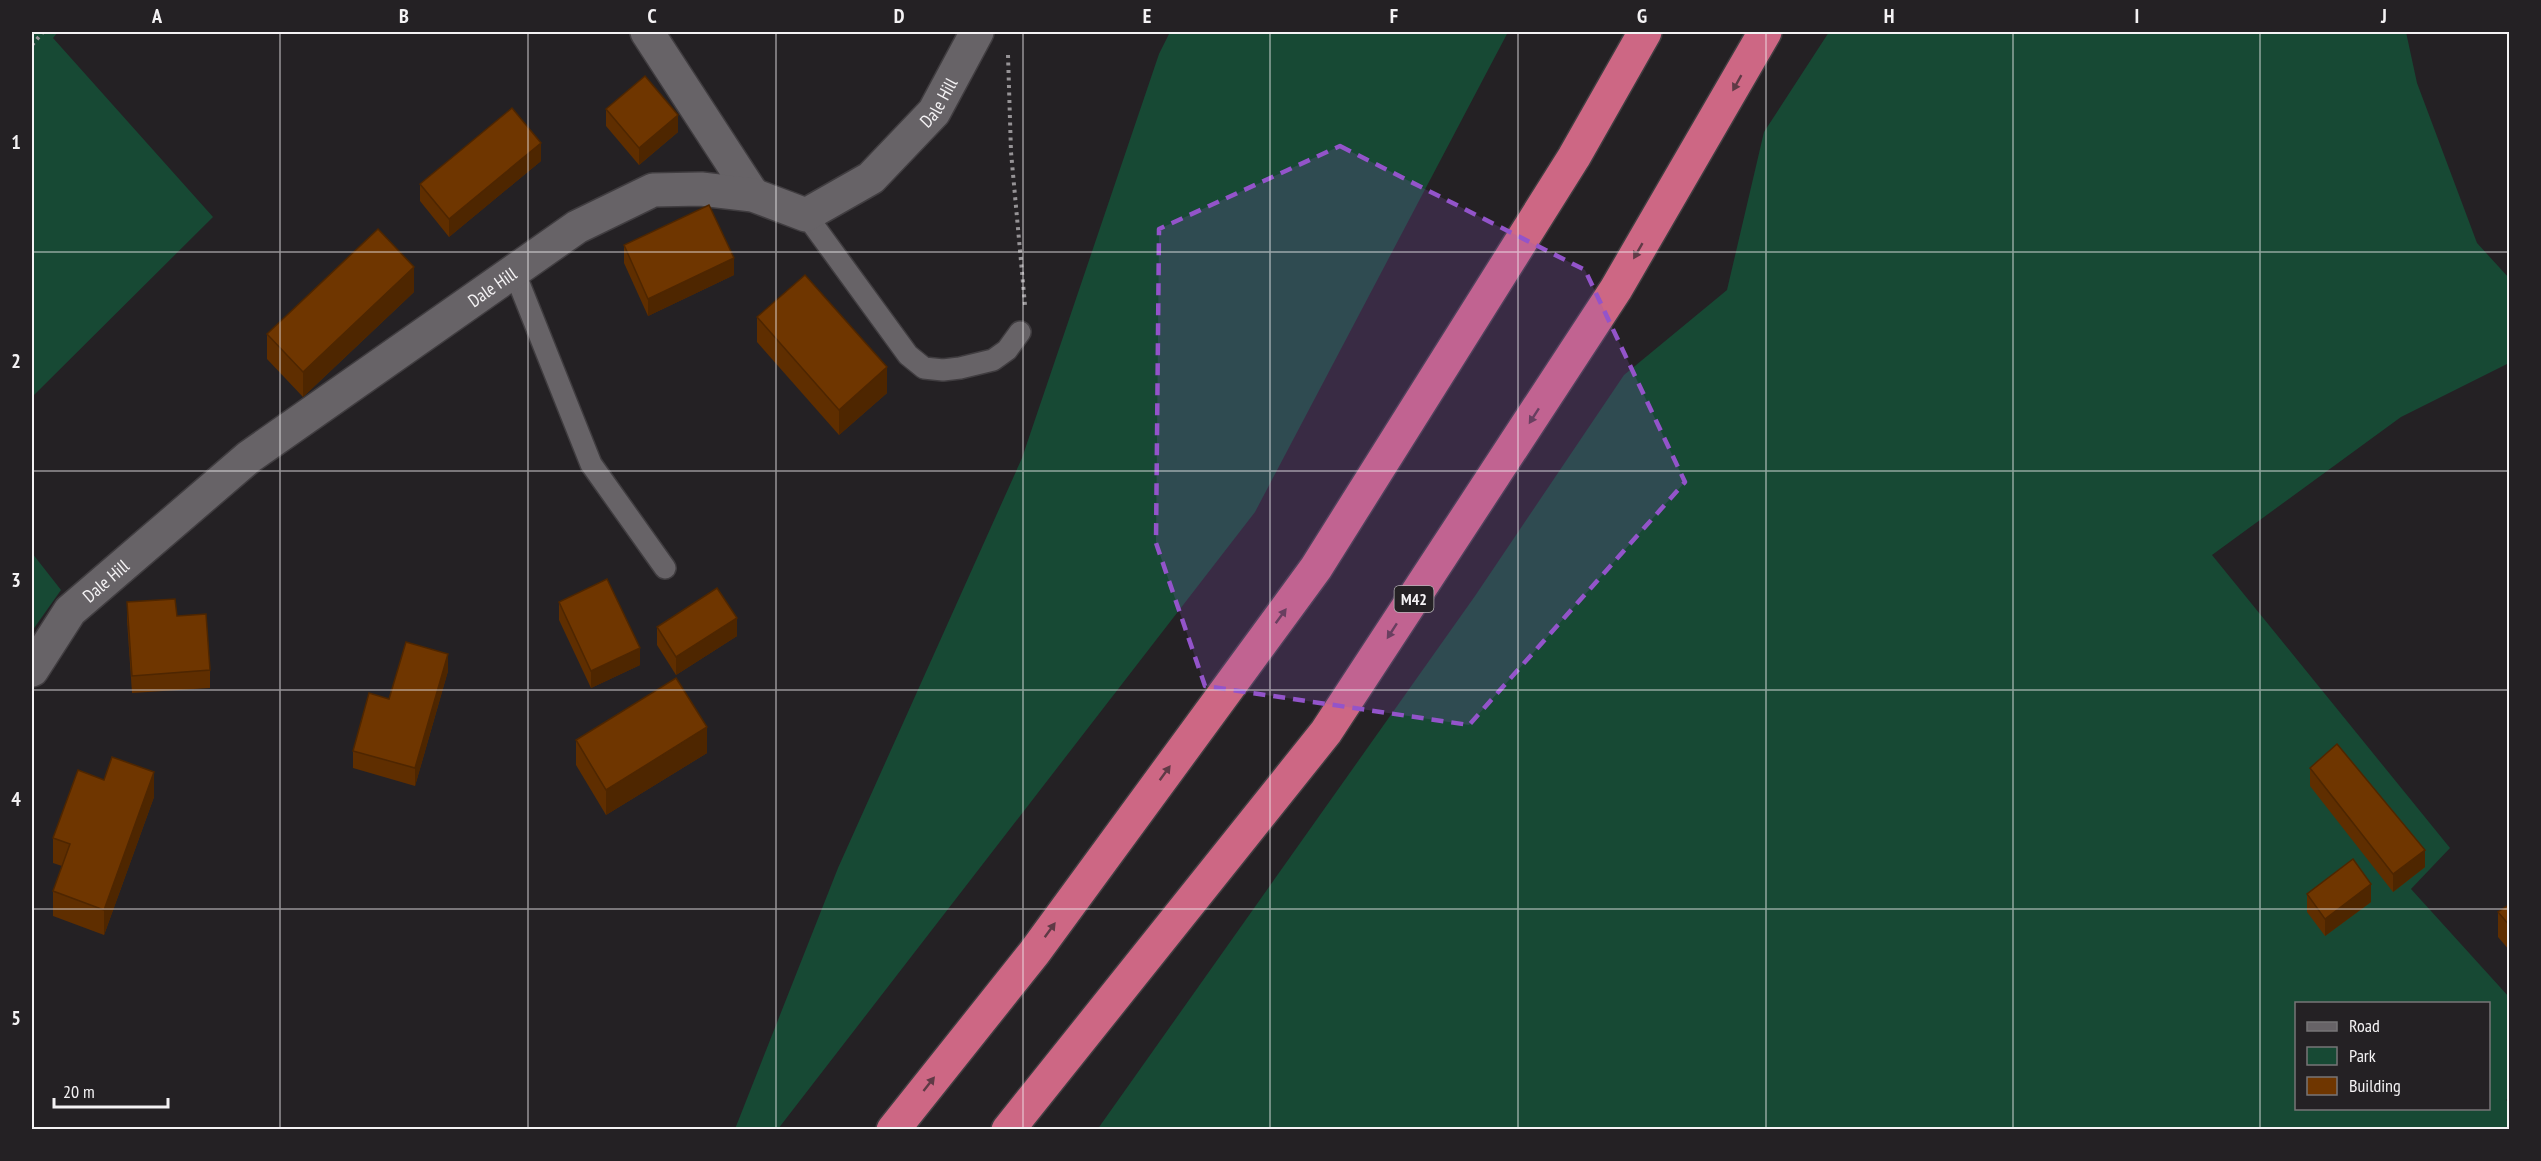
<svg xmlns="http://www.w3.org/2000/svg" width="2541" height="1161" font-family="'PT Sans Narrow',sans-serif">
<rect width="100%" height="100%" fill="#242124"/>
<g fill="#174934" fill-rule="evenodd">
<path d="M32,32H58L53,38L213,217L32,397Z"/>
<path d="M1170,32H1508L1255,512L778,1129H735L838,868L1022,458L1159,54Z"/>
<path d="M1829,32H2406L2417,83L2477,243L2509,278V363L2401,417L2212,555L2450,848L2411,889L2509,997L2510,1096L2506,1100L2509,1103V1129L1097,1130L1475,596L1624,375L1727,290L1764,132ZM2296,1004H2488V1108H2296Z"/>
<path d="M32,553L61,590L32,631Z"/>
</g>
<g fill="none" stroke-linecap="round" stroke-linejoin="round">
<defs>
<g id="service">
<path d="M806,215L908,355L924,368L943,370L960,368L993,360L1007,350L1020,332"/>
<path d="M514,271L591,464L665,568"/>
</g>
<g id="minor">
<path d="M647,32L753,195"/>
<path id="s1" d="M32,670L70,611L249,457L577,227L653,190L701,189L753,195L806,215L871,178L934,112L977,32"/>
</g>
<g id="motorway">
<path d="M893,1130L1034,953L1316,568L1574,157L1645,32"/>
<path d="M1008,1130L1326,732L1616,289L1765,32"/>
</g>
</defs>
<use href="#service" stroke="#403d40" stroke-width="24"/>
<use href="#minor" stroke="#403d40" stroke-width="36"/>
<use href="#motorway" stroke="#403d40" stroke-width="36"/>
<g stroke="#969396" stroke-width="4" stroke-dasharray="3 4.5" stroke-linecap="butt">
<path d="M32,45L43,32"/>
<path d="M1008,55L1011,152L1025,305"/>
</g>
<use href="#service" stroke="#676367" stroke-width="21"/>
<use href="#minor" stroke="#676367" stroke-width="33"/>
<use href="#motorway" stroke="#cd6784" stroke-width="33"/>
</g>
<g fill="#5f2e00">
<path d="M606,109L678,132L639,165L606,126Z"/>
<path d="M541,161L449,237L420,201V184Z"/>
<path d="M624,245L734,275L648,316L624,263Z"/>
<path d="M414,292L303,397L267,359V334Z"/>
<path d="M757,317L887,393L839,435L757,342Z"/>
<path d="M127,602L177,616L210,670V688L132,693L127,620Z"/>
<path d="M559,602L640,665L591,688L559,620Z"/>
<path d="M657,627L737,636L676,675L657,645Z"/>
<path d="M448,671L415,786L353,768V751L389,699Z"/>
<path d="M576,740L707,753L606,815L576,765Z"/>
<path d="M2310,768L2425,867L2393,892L2310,786Z"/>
<path d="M104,780L154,797L104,935L53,916V891L62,866L53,863V838Z"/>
<path d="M2307,894L2371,902L2325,936L2307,912Z"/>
<path d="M2510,904V951L2498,937V912Z"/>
</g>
<g fill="#4e2600">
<path d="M678,115V132L639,165V148Z"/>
<path d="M541,143V161L449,237V219Z"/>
<path d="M734,258V275L648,316V299Z"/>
<path d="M414,267V292L303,397V372Z"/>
<path d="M887,367V393L839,435V410Z"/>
<path d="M737,618V636L676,675V657Z"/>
<path d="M640,648V665L591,688V671Z"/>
<path d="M448,654V671L415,786V768Z"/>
<path d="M707,727V753L606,815V790Z"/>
<path d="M154,772V797L104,935V910Z"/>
<path d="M2425,850V867L2393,892V874Z"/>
<path d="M2371,884V902L2325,936V919Z"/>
</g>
<g fill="#6f3600" stroke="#4e2600" stroke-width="1.5">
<path d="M645,76L678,115L639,148L606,109Z"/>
<path d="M512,108L541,143L449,219L420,184Z"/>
<path d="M709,205L734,258L648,299L624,245Z"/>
<path d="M378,229L414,267L303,372L267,334Z"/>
<path d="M805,275L887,367L839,410L757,317Z"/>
<path d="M607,579L640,648L591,671L559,602Z"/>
<path d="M717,588L737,618L676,657L657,627Z"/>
<path d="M175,599L177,616L206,614L210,670L132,676L127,602Z"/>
<path d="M406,642L448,654L415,768L353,751L369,693L389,699Z"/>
<path d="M676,678L707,727L606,790L576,740Z"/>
<path d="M2337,744L2425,850L2393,874L2310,768Z"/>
<path d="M112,757L154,772L104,910L53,891L70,844L53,838L78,770L104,780Z"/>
<path d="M2353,859L2371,884L2325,919L2307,894Z"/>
<path d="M2510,904V926L2498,912Z"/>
</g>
<defs><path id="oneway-solid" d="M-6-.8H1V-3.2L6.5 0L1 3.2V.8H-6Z" transform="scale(1.5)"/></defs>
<g fill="#5f3a46">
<use href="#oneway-solid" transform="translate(1737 83) rotate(119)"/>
<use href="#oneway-solid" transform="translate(1638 251) rotate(120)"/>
<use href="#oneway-solid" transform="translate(1534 416) rotate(123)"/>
<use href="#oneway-solid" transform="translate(1281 616) rotate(-54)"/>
<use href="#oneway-solid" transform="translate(1392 631) rotate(123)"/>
<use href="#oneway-solid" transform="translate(1165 773) rotate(-54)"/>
<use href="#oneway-solid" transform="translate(1050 930) rotate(-54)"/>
<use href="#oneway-solid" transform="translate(929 1084) rotate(-52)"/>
</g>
<path fill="#9354ca" fill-opacity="0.2" stroke="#9354ca" stroke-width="4.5" stroke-dasharray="12 8" stroke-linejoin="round" d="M1340,146L1585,270L1685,482L1469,725L1205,686L1156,543L1159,229Z"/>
<path fill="none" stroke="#f4f2f4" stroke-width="1.5" stroke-opacity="0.55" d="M280,32V1130M528,32V1130M776,32V1130M1023,32V1130M1270,32V1130M1518,32V1130M1766,32V1130M2013,32V1130M2260,32V1130M32,252H2510M32,471H2510M32,690H2510M32,909H2510"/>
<g text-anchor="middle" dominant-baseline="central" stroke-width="6" stroke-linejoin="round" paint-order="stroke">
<rect fill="#242124" stroke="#b6b3b6" stroke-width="1.5" x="1394.5" y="586" width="39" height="26" rx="4.5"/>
<g font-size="16" font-weight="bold" fill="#f4f2f4">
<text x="1414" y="599">M42</text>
</g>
<g font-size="18" fill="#f4f2f4" stroke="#242124">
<text stroke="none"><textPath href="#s1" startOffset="1125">Dale Hill</textPath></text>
<text stroke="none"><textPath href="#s1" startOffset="603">Dale Hill</textPath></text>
<text stroke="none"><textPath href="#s1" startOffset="117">Dale Hill</textPath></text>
</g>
</g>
<rect width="2541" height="1161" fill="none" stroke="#242124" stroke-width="66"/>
<rect x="2295" y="1002" width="195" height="108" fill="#242124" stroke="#777577" stroke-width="1.5"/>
<rect x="2307" y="1022" width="30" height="9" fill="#676367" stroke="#777577" stroke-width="1.5"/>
<text x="2349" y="1032" font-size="18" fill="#f4f2f4">Road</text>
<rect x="2307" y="1047" width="30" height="18" fill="#174934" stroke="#777577" stroke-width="1.5"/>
<text x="2349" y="1062" font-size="18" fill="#f4f2f4">Park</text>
<rect x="2307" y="1077" width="30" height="18" fill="#6f3600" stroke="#777577" stroke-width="1.5"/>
<text x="2349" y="1092" font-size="18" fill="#f4f2f4">Building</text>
<path d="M54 1098v9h114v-9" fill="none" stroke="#f4f2f4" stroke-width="3"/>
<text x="63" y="1098" font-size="18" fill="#f4f2f4" stroke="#242124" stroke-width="4.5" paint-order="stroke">20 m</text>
<rect x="33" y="33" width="2475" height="1095" fill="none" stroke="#f4f2f4" stroke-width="2"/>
<g font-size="20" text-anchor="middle" font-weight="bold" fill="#f4f2f4">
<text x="157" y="23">A</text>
<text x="404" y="23">B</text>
<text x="652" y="23">C</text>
<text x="899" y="23">D</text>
<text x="1147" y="23">E</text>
<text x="1394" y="23">F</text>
<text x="1642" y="23">G</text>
<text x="1889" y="23">H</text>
<text x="2137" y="23">I</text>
<text x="2384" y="23">J</text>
<text x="16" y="149">1</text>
<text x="16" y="368">2</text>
<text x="16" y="587">3</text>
<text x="16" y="806">4</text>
<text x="16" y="1025">5</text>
</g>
</svg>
